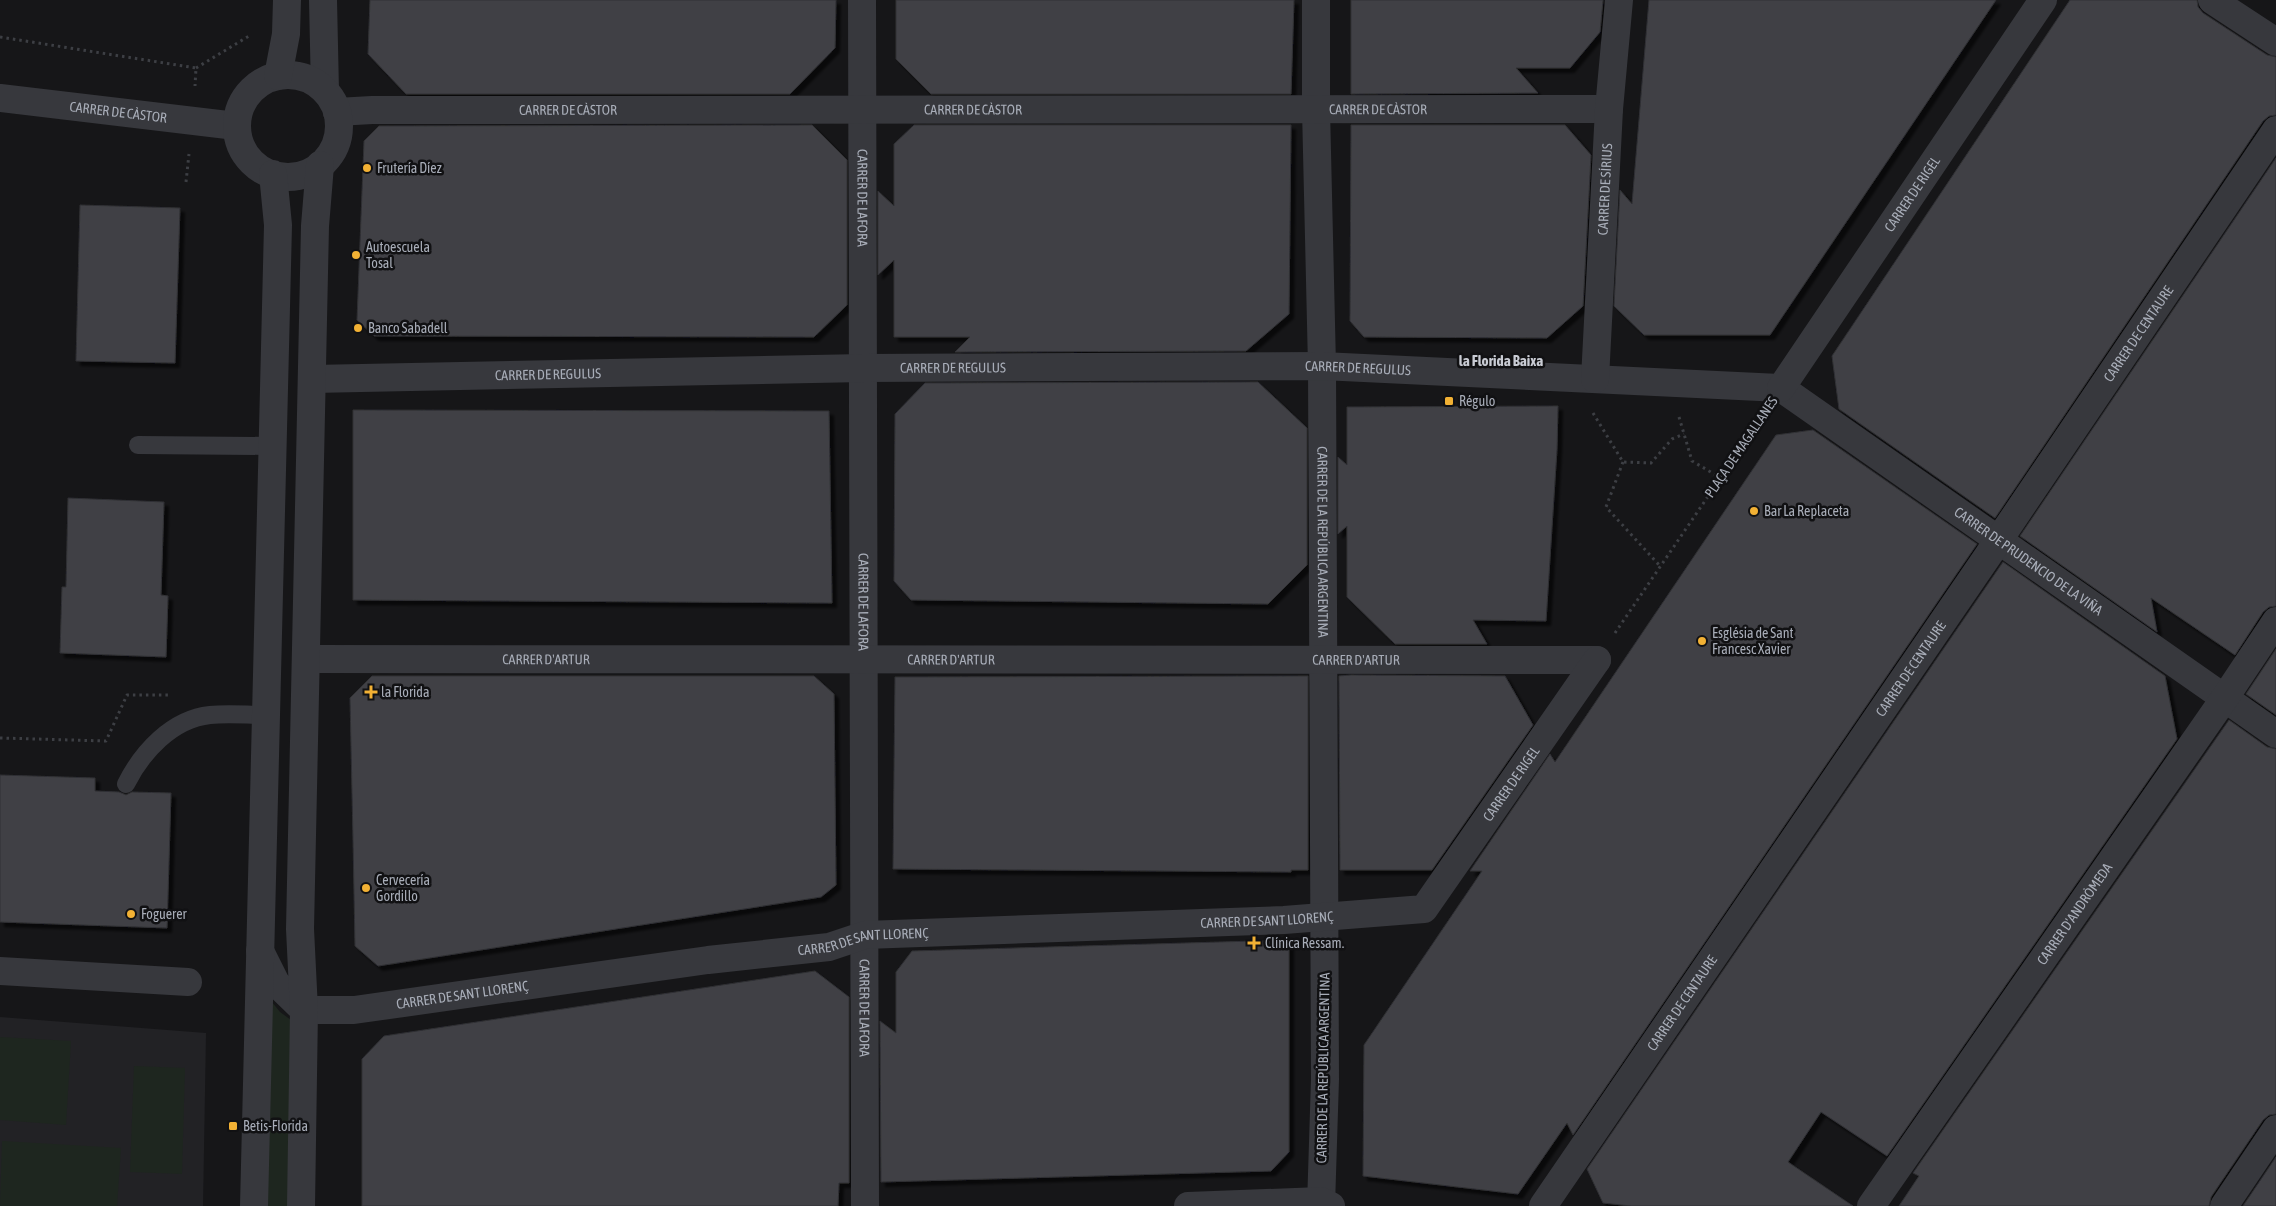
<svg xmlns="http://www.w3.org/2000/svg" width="2276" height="1206" font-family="'Asap Condensed',sans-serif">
<defs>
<filter id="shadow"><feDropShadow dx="4.5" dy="4.5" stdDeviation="1" flood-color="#0009"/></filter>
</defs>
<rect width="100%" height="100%" fill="#161618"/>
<path fill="#222225" d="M0,1017L206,1033L203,1206H0Z"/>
<g fill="#1e261f">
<path d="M271,1001L280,1012L291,1020L290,1206H267Z"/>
<path d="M0,1037L71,1041L66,1125L0,1120Z"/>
<path d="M134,1066L185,1068L182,1174L130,1172Z"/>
<path d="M2,1141L121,1148L117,1206H0Z"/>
</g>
<g fill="#404145" stroke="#303034" filter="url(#shadow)">
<path d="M370,0H836L835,48L790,94H406L368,54Z"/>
<path d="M896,0H1294L1291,94H931L896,59Z"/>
<path d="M1351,0H1603L1600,32L1570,68H1516L1538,93L1351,94Z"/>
<path d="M1649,0H1996L1770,335H1644L1614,306L1620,190L1632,204Z"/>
<path d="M2070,0H2197L2198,7L2203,13L2267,55L2276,57V115L2269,116L2263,121L1995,518L1839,409L1832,356Z"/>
<path d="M812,125L847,160V305L814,337L374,336L357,320L364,141L379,126Z"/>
<path d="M914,125H1291L1289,314L1246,351L955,352L970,337H894V260L878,275V191L894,206V144Z"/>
<path d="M1351,125H1565L1591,155L1583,306L1547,338L1364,337L1350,321Z"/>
<path d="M2276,158V606L2269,607L2263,612L2235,655L2151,598L2157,632L2020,536Z"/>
<path d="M80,205L180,208L175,363L76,361Z"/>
<path d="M1258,382L1307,428V565L1268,604L911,600L894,581L895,414L925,383Z"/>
<path d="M1558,406L1557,449L1546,621L1473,620L1487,644H1395L1347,597V526L1338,534V457L1347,465V407Z"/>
<path d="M353,410L829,411L832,603L353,600Z"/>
<path d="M1813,430L1977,544L1573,1135L1567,1123L1518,1194L1363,1176L1364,1045L1482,871H1470L1550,754L1555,762L1776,435Z"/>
<path d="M68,498L164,502L161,595L168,596L166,657L60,653L62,587H66Z"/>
<path d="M2003,562L2165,676L2177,739L1887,1156L1821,1112L1788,1162L1853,1206H1631L1603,1203L1587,1169Z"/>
<path d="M2276,649V715L2246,694Z"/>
<path d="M1351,675L1505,676L1533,725L1432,870H1340L1339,676Z"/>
<path d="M372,676H814L834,694L836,885L821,897L378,966L355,946L353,839L350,698Z"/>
<path d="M1308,676V870H1291V872L893,869L895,677Z"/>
<path d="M2229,720L2267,747L2276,749V1114L2269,1115L2263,1120L2211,1197L2209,1206H1899L1919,1176L1913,1173Z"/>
<path d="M0,775L95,778V791L119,792L126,795L132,792L171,793L167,928L0,922Z"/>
<path d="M1289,940V1152L1271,1171L881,1182L880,1021L896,1033V972L912,951Z"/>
<path d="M815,971L849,997V1183H839L838,1206H362V1059L384,1036Z"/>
<path d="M2276,1157V1206H2243Z"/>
</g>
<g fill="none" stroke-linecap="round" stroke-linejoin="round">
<g stroke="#3d3f44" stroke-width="3" stroke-dasharray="2.5 4" stroke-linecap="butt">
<path d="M0,37L196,68L195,86"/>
<path d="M196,68L249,36"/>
<path d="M186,182L189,154"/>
<path d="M1593,413L1623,462L1651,463L1672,439L1684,434"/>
<path d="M1679,417L1692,461L1721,478"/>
<path d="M1623,462L1606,507L1660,566"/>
<path d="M1615,633L1758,423"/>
<path d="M0,738L106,741L127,695H170"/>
</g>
<g stroke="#37383d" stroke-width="18">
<path d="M138,445L272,446"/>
<path d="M126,784C142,752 172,719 210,715C228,713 247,715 265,715"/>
</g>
<g stroke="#37383d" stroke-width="28">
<path id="s1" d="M862,0L865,1206"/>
<path id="s2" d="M1316,0V109L1322,366L1325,1079L1321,1206"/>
<path d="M2212,0L2276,42"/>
<path id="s3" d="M0,98L236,126"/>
<path id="s4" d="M337,112L372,110L1609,109"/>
<path id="s5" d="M312,379L864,368L1322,366L1781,388"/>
<path id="s6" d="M1595,379L1609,109L1619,0"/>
<path id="s7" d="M1781,388L2276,734"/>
<path id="s8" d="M1781,388L2043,0"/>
<path id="s9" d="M306,659L1597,660"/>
<path id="s10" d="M260,951L276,983L304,1010H354L708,960L829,947L865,935L1284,920L1424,909L1597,660"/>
<path d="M0,971L188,982"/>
<path d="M1188,1206L1321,1201L1331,1206"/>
<path id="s11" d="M1543,1206L1998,541L2276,130"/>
<path id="s12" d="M1871,1206L2224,699L2276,621"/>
<path d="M2224,1206L2276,1129"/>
</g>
<g stroke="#37383d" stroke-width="28">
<path d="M323,0L325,91"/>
<circle cx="288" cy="126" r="51"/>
<path d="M278,76L286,34L287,0"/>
<path d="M254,1206L278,225L273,174"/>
<path d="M301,1206L304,1010L300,929L315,226L320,165"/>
</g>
</g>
<g fill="#f2b134" stroke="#111113" stroke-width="2">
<circle cx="367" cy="168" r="5"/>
<circle cx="356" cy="255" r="5"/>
<circle cx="358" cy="328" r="5"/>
<rect x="1444" y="396" width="10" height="10" rx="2.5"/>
<circle cx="1754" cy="511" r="5"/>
<circle cx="1702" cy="641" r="5"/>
<path d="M368.5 684.5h5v5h5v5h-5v5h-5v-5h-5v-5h5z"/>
<circle cx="366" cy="888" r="5"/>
<circle cx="131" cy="914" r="5"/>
<path d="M1251.5 935.5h5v5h5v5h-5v5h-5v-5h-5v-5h5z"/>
<rect x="228" y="1121" width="10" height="10" rx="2.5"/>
</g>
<g text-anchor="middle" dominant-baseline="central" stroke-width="5" stroke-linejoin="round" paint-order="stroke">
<g font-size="14" fill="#a8adb8" stroke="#111113">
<text stroke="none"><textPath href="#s4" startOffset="636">CARRER DE CÀSTOR</textPath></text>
<text stroke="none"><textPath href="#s4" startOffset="1041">CARRER DE CÀSTOR</textPath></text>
<text stroke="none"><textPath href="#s4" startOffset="231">CARRER DE CÀSTOR</textPath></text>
<text stroke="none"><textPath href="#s3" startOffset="119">CARRER DE CÀSTOR</textPath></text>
<text stroke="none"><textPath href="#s6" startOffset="190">CARRER DE SÍRIUS</textPath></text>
<text stroke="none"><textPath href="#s8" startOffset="234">CARRER DE RIGEL</textPath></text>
<text stroke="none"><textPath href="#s1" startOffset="198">CARRER DE LAFORA</textPath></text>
<text stroke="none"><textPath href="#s11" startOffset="1056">CARRER DE CENTAURE</textPath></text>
<text stroke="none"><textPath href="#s5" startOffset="641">CARRER DE REGULUS</textPath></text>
<text stroke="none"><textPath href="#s5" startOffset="1046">CARRER DE REGULUS</textPath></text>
<text stroke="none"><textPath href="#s5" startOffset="236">CARRER DE REGULUS</textPath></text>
<text transform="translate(1741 447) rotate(-56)">PLAÇA DE MAGALLANES</text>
<text stroke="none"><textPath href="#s2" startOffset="542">CARRER DE LA REPÚBLICA ARGENTINA</textPath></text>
<text stroke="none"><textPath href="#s7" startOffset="302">CARRER DE PRUDENCIO DE LA VIÑA</textPath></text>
<text stroke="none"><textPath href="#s1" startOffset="602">CARRER DE LAFORA</textPath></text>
<text stroke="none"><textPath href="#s9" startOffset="240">CARRER D'ARTUR</textPath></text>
<text stroke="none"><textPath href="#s9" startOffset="645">CARRER D'ARTUR</textPath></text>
<text stroke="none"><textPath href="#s9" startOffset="1050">CARRER D'ARTUR</textPath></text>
<text stroke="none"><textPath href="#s11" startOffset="651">CARRER DE CENTAURE</textPath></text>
<text stroke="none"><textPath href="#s10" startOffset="1354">CARRER DE RIGEL</textPath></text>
<text stroke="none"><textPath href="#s12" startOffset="356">CARRER D'ANDRÒMEDA</textPath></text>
<text stroke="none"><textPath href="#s10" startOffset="1044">CARRER DE SANT LLORENÇ</textPath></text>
<text stroke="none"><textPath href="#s10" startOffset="639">CARRER DE SANT LLORENÇ</textPath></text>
<text stroke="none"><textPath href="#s10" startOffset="234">CARRER DE SANT LLORENÇ</textPath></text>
<text stroke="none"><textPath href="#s11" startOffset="246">CARRER DE CENTAURE</textPath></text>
<text stroke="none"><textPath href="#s1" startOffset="1008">CARRER DE LAFORA</textPath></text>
<text transform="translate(1323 1068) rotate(-89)">CARRER DE LA REPÚBLICA ARGENTINA</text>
</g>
<g font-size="14" fill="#a8adb8" stroke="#111113" text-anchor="start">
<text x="377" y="168">Frutería Díez</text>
<text x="366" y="247">Autoescuela<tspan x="366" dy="16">Tosal</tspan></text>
<text x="368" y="328">Banco Sabadell</text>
<text x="1459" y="401">Régulo</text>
<text x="1764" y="511">Bar La Replaceta</text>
<text x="1712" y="633">Església de Sant<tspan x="1712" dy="16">Francesc Xavier</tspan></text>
<text x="381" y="692">la Florida</text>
<text x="376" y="880">Cervecería<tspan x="376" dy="16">Gordillo</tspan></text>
<text x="141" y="914">Foguerer</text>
<text x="1265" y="943">Clínica Ressam.</text>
<text x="243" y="1126">Betis-Florida</text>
</g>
<g font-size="15" font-weight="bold" fill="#c9ccd4" stroke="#111113">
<text x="1501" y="360">la Florida Baixa</text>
</g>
</g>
</svg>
